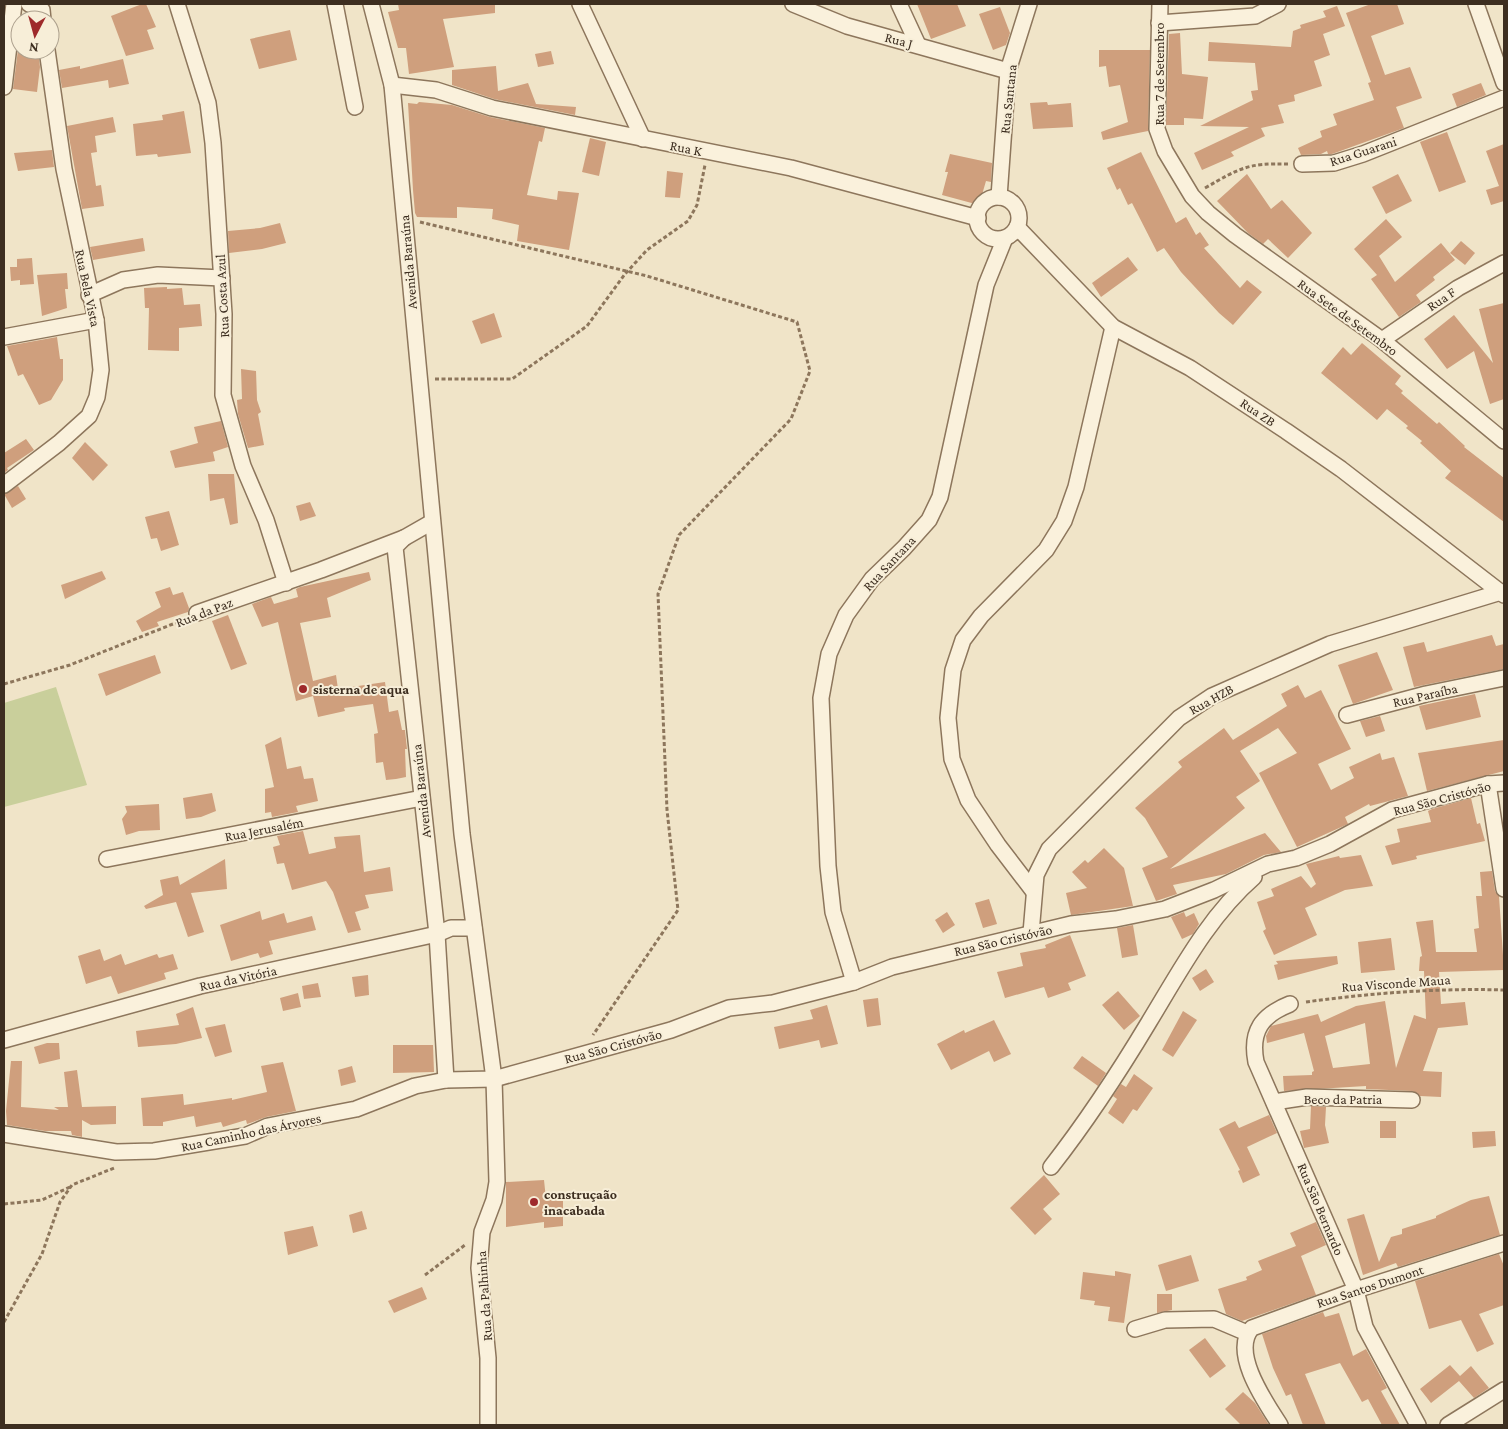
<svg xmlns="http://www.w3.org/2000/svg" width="1508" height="1429" font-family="'Crimson Pro',serif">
<rect width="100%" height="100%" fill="#f0e4c8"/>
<path fill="#c9cf9b" d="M56,687L87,785L4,807V703Z"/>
<g fill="#cf9f7d" fill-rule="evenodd">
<path d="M142,4H146L156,27L147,30L154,49L126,56L111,16Z"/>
<path d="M398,4H495V13L443,19L454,67L409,74L406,48H398L388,12L399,10Z"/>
<path d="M917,4H957L966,26L931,39Z"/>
<path d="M1371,4H1397L1404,24L1371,36L1385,75L1410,67L1422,98L1396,107L1404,128L1332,154H1328L1327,151L1321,154L1301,155L1298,148L1322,137L1320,131L1337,125L1333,114L1374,100L1368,83L1371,82L1346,13Z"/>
<path d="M1337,6L1345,26L1323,34L1330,55L1314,61L1322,86L1294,95L1295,101L1278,105L1284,123L1261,128L1265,136L1231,152L1234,156L1202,170L1194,153L1249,127L1200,126L1253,100L1251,91L1258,90L1255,63L1208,61L1209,42L1291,47L1293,31L1301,28L1300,25L1326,17L1323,11Z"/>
<path d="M1000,7L1010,33L1006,45L993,50L979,14Z"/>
<path d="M290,30L297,60L259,69L250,39Z"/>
<path d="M1180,33L1182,74L1208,77L1203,119L1184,118V125H1166L1169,34Z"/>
<path d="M19,42L20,50H38L40,67L37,92L13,89Z"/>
<path d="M1099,50H1150L1148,131L1103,140L1101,132L1128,122L1120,85L1109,87L1106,66L1099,67Z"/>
<path d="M551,51L554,64L538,67L535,54Z"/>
<path d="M123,59L129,84L109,88L108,80L62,88L59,70L80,66V69Z"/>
<path d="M496,66L498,91L528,83L536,104L576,107L575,115L494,99L452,85V70Z"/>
<path d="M1481,83L1486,95L1457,107L1452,94Z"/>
<path d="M419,102L452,105L490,117L545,128L542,142L539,141L527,195L557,200L558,191L579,193L569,250L517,241L519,225L492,219L493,209L457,207V218L417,217L415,213L413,190L408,103L417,104Z"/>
<path d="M1047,102L1048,105L1071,103L1073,127L1033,129L1030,103Z"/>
<path d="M184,111L191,153L158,157L157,154L136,156L133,124L163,120L162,115Z"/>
<path d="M113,117L116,132L95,136L97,152L91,153L96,186L101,185L104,206L82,209L67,126Z"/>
<path d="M1447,132L1466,182L1439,192L1420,142Z"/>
<path d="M590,138L606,142L599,176L582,172Z"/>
<path d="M1504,144V201L1491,205L1486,190L1499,186L1486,151Z"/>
<path d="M52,150L54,167L18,171L14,153Z"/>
<path d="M1141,152L1176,223L1186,217L1196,235L1200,232L1209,245L1204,248L1240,288L1247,280L1262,292L1233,325L1219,313L1181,272L1164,248L1157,252L1132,203L1128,205L1120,188L1117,190L1107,168Z"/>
<path d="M950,154L992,163L991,182L986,181L979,205L942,195L948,172H945Z"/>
<path d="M667,171L683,173L680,198L665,197Z"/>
<path d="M1247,174L1271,209L1282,200L1312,233L1288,258L1268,239L1263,244L1248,233L1217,201Z"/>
<path d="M1398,174L1412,201L1386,214L1372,187Z"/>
<path d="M1386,219L1402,237L1379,256L1395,282L1441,243L1455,260L1433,277L1435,280L1416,295L1421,302L1399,317L1371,279L1377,275L1354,249Z"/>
<path d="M280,223L286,243L262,249L229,253L228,231L260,228Z"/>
<path d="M143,238L145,251L93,260L90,247Z"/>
<path d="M1461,241L1475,253L1465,265L1450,253Z"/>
<path d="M1128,257L1138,270L1101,297L1092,283Z"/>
<path d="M32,258L34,284L20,285V280L11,281L10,267H17V259Z"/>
<path d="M67,273L68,289H65L67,308L42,316L37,275Z"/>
<path d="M167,287V289L182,288L184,305L200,304L202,326L179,328V351L148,350L149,308H145L144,288Z"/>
<path d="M1504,303V399L1490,404L1474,351L1447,369L1424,339L1454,315L1493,363L1479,309Z"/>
<path d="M494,313L502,337L481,344L472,321Z"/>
<path d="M57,337L60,359H63V380L51,400L39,405L23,374L18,376L7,346Z"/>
<path d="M1362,343L1401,376L1395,384L1403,391L1401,393L1437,424L1439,422L1465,446L1464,447L1504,478V522L1445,478L1451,471L1420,443L1422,441L1406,428L1408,426L1387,409L1377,420L1321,373L1343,347L1351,355Z"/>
<path d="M241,369L256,371L257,400L261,412L258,414L264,445L248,448L238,414L237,400L242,399Z"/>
<path d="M221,421L228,447L213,452L215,461L175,468L170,451L198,443L194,427Z"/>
<path d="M26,439L34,450L7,468L8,470L4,473V453Z"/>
<path d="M85,442L108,465L93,481L72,458Z"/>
<path d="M208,474H234L238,523L230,525L224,498L210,501Z"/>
<path d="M18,486L26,499L12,508L4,494Z"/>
<path d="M310,502L316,516L300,521L296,506Z"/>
<path d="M169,511L179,545L161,551L157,538L151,539L145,517Z"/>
<path d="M102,571L106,579L65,599L61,585Z"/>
<path d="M369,572L371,580L327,598L331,617L300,623L313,681L336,675L338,689L385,682L389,712L398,710L402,730H405L407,749H405L406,777L396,779L386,780L383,762L376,763L374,734L378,733L373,704L344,708L345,711L318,717L313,696L296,701L278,622L262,627L252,604L271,597L274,604L298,597L296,589L300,587Z"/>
<path d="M170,587L173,595L183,592L189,608L188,612L157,622L159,626L142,632L136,621L161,607L155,592Z"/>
<path d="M228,615L247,664L231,670L212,621Z"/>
<path d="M1492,635L1496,646L1504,644V669L1414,687L1403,647L1424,642L1427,652Z"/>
<path d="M1377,652L1393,690L1353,704L1338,665Z"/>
<path d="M155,655L161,673L106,696L98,674Z"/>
<path d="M1298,685L1305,698L1321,690L1351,749L1318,764L1331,790L1354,778L1349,767L1380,753L1382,760L1394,757L1408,796L1370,806L1369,804L1345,817L1348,824L1297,847L1259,773L1297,753L1278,728L1240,751L1260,781L1236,797L1245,808L1170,869L1265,833L1281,852L1264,855L1226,874L1173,885L1177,894L1156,901L1142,868L1168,857L1145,818L1135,808L1182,767L1178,762L1224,728L1233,740L1287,706L1281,694Z"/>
<path d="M1475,694L1481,717L1426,730L1419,706Z"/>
<path d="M1380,716L1385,731L1366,737L1360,721Z"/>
<path d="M281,737L287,769L301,766L304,779L313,778L318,801L296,806L298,812L272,817L271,812L265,813V789L274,787L265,745Z"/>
<path d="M1504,740V771L1427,791L1418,753Z"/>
<path d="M212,793L216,811L201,817L186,819L183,798Z"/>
<path d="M1471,798L1477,824L1480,823L1485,841L1416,856L1417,859L1392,865L1385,846L1400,842L1397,829L1431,822L1428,811L1432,809Z"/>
<path d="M159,804L160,830L139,831L126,835L122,819L127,812L125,806Z"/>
<path d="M303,831L309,854L336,848L334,837L360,835L364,872L390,867L393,891L365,895L369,908L355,912L361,930L348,933L333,892L326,881L292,890L284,863L277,864L273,847L280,845L277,836Z"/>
<path d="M1104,848L1124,868L1133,906L1071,915L1066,893L1087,888L1072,872L1085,860L1088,863Z"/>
<path d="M1361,855L1373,886L1345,890L1305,908L1317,935L1274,955L1263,931L1266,929L1257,902L1274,896L1271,889L1301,876L1311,888L1316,884L1306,864L1339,856L1340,858Z"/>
<path d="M225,859L227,889L191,893L204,932L188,937L176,902L146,909L144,906L163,895L160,880L178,876L180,885Z"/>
<path d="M1492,871L1495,891L1499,896L1504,970L1439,972L1441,1004L1465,1002L1468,1025L1438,1028L1423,1071L1442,1072L1441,1097L1420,1096L1412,1091L1366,1089V1086L1284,1091L1283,1076L1312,1075V1072L1314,1071L1304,1033L1267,1043L1266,1036L1271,1026L1318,1014L1321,1022L1356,1006L1385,1001L1396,1068L1414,1015L1426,1019L1424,971H1419L1420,957L1422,956L1416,922L1433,920L1436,952H1477L1474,929L1479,928L1476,896H1482L1480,872ZM1365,1023L1370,1064L1333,1068L1325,1036Z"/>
<path d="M989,899L997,924L983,928L975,903Z"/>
<path d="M260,911L262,920L284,913L287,923L312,916L316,930L269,941L273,954L260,958L258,953L231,961L220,925Z"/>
<path d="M947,912L955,925L943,933L935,920Z"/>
<path d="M1184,912L1186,917L1194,913L1199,924L1193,934L1182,939L1171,917Z"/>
<path d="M1133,925L1138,955L1122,958L1117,928Z"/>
<path d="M1070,935L1086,976L1068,983L1071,990L1048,998L1044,987L1005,998L997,972L1023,966L1020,953L1046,948L1045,945Z"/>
<path d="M1391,938L1395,970L1361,973L1358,942Z"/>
<path d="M100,949L104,961L121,954L125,965L157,954L159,958L173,954L178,969L164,973L166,979L118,994L111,976L86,984L78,956Z"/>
<path d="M1337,956L1338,964L1278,980L1274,965L1278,964L1276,961Z"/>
<path d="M1206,969L1214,982L1200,991L1192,978Z"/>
<path d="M368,975L369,995L355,997L352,977Z"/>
<path d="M318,983L321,997L304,999L302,986Z"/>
<path d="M1118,991L1140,1016L1124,1030L1102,1005Z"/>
<path d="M298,993L301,1007L283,1011L280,998Z"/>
<path d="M878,998L881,1025L867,1027L863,1000Z"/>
<path d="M827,1005L838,1044L821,1048L819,1040L779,1049L774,1027L813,1019L810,1010Z"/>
<path d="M193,1007L202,1038L176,1044L138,1047L136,1031L179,1025L176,1014Z"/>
<path d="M1183,1011L1197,1020L1173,1057L1162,1050Z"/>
<path d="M994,1020L1011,1054L994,1062L989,1051L951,1070L937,1044L964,1030L965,1033Z"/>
<path d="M225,1024L232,1052L215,1057L205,1028Z"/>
<path d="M47,1043H59L60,1059L39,1064L34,1047Z"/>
<path d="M393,1045H433L434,1072L393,1073Z"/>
<path d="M1082,1056L1106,1073L1098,1086L1073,1068Z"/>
<path d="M11,1061H22L21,1107L59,1110L54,1107H68L64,1072L77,1070L82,1107L116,1106V1124L91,1125L82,1120V1137L72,1135L71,1131H45L7,1125L6,1111Z"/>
<path d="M283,1062L296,1111L266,1117L253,1122L247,1124L246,1120L223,1127L221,1122L196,1127L194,1116L163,1122V1126H143L141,1098L183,1094L184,1105L232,1098V1100L267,1092L261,1066Z"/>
<path d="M352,1066L356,1082L341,1086L338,1070Z"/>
<path d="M1134,1074L1153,1088L1137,1111L1133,1109L1123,1124L1108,1113L1117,1099L1113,1096L1121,1084L1126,1087Z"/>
<path d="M1311,1106L1326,1107L1325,1125L1329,1143L1304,1148L1300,1131L1310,1129Z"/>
<path d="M1269,1115L1277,1133L1247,1147L1260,1175L1243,1183L1238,1171L1240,1170L1219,1129L1235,1121L1239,1128Z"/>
<rect x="1380" y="1121" width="16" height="17"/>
<path d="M1495,1131L1496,1146L1473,1148L1472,1132Z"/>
<path d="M1044,1175L1060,1194L1043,1209L1052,1219L1035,1235L1010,1208Z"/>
<path d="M544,1180L546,1199H563V1226L544,1228V1222L506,1227V1182Z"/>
<path d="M1489,1196L1500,1235L1398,1267L1396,1263L1363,1275L1347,1219L1364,1214L1379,1262L1391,1237L1402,1234V1229L1436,1218V1216L1471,1200Z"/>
<path d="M362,1211L367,1229L353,1233L349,1215Z"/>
<path d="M1316,1222L1326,1245L1301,1256L1316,1295L1242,1321L1226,1314L1218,1289L1247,1280L1246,1277L1262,1270L1258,1261L1296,1246L1290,1233Z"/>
<path d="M313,1226L318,1246L288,1255L284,1232Z"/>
<path d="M1499,1254L1504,1266V1305L1479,1314L1494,1344L1477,1352L1461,1320L1429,1329L1415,1281Z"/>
<path d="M1191,1255L1199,1281L1166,1291L1158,1265Z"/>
<path d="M1115,1271L1131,1274L1124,1323L1108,1321L1110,1307L1094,1305L1095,1301L1080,1299L1083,1272L1115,1276Z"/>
<path d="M422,1287L427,1299L394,1313L388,1301Z"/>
<path d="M1157,1294H1172V1310L1157,1313Z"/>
<path d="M1323,1312L1325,1317L1339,1313L1353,1356L1366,1349L1387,1388L1381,1391L1400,1425H1382L1368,1399L1362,1402L1340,1363L1305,1374L1326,1425H1303L1291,1394L1286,1396L1273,1368L1262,1334Z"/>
<path d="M1205,1338L1226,1366L1210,1378L1189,1350Z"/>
<path d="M1450,1365L1460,1376L1471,1366L1489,1388L1474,1398L1459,1381L1431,1403L1420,1389Z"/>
<path d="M1243,1392L1255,1403L1269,1425H1241L1225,1409Z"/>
</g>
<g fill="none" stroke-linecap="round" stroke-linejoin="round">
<defs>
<g id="street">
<path d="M29,4L42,10L43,20"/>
<path d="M177,4L208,103L213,143L224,314L223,395L243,466L266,520L286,583"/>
<path d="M335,4L355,107"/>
<path d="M371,4L392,85L462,834L494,1079L497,1182L494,1200L482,1232L479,1268L488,1358V1425"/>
<path d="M580,4L643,139"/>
<path d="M793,4L847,26L1008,71"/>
<path d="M899,4L918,45"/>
<path d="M1160,4L1157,129L1165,151L1192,196L1208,213L1235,235L1382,340L1504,441"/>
<path d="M1476,4L1504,83"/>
<path d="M1159,23L1255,16L1278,4"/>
<path d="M392,85L436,90L492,108L791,168L978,218"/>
<path d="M4,87L14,4"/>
<path d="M1302,164L1334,163L1363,154L1504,98"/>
<path d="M999,197L1008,71L1029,4"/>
<circle cx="998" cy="218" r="21"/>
<path d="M1017,227L1113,327L1190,368L1286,431L1341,469L1504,595"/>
<path d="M89,295L123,280L158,275L222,278"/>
<path d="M4,337L96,320"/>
<path d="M1382,340L1458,288L1504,263"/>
<path d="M4,485L59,443L89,416L97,397L101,370L96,320L64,169L47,50"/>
<path d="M432,522L404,538L395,547L437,934L446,1080"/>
<path d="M197,613L321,570L404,538"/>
<path d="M1347,715L1426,694L1504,678"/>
<path d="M1488,784L1504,889"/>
<path d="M107,859L422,798"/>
<path d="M1034,892L998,845L968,800L952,759L948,718L953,670L963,640L981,616L1046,550L1064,521L1076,487L1113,327"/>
<path d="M1031,933L1036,875L1049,849L1179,718L1212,696L1330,644L1501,592"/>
<path d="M854,982L833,912L828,866L821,698L829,654L846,615L872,579L904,548L929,520L940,497L986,285L1005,238"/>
<path d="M1290,1004C1262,1015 1250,1031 1256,1062L1356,1290L1365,1327L1418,1425"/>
<path d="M4,1040L200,986L437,934L451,928H474"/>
<path d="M1274,1102L1307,1097L1412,1100"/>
<path d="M4,1134L116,1152L154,1151L245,1136L268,1126L356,1109L415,1086L446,1080L494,1079L671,1030L729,1008L773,1003L854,982L892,967L1071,924L1116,919L1165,909L1214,890L1268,864L1296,858L1330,844L1392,810L1488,784L1504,783"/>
<path d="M1051,1167C1087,1121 1119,1072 1149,1022C1180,971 1209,916 1254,877"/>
<path d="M1135,1329L1165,1320L1214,1319L1247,1333"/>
<path d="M1280,1425C1266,1403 1230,1352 1252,1328L1356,1290L1504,1243"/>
<path d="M1448,1425L1504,1390"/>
</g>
</defs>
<use href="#street" stroke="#8d765c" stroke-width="18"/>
<g stroke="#8d765c" stroke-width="3" stroke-dasharray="4 2.5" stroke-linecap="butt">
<path d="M1205,188C1240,168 1247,163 1288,164"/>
<path d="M420,222L647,276L797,322L810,371L791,419L679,535L658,594L667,810L678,910L593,1035"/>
<path d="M435,379H512L587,326L625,274L647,250L688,221L697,205L705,165"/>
<path d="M4,684L70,665L183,620"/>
<path d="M1306,1002C1371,993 1438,988 1504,990"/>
<path d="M4,1204L42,1200L70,1187"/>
<path d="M425,1275L465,1245"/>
<path d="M4,1322L42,1254L60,1202L72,1185L114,1168"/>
</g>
<use href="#street" stroke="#faf1dc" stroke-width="15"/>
</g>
<g fill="#9e2a2b" stroke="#f7eed8" stroke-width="2">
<circle cx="303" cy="689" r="5"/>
<circle cx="534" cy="1202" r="5"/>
</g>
<g text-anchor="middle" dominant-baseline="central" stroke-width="4" stroke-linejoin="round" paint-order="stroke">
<g font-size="14" fill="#3d2e20" stroke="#f7eed8">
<text transform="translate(899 40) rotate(15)">Rua J</text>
<text transform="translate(1159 74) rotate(-90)">Rua 7 de Setembro</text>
<text transform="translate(1008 99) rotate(-84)">Rua Santana</text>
<text transform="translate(686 148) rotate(11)">Rua K</text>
<text transform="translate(1363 151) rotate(-18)">Rua Guarani</text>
<text transform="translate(408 262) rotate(-95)">Avenida Baraúna</text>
<text transform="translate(88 288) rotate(78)">Rua Bela Vista</text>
<text transform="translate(222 296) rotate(-93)">Rua Costa Azul</text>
<text transform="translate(1441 299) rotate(-34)">Rua F</text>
<text transform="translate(1348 317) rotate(36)">Rua Sete de Setembro</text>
<text transform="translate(1258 412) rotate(34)">Rua ZB</text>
<text transform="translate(889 563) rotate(-47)">Rua Santana</text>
<text transform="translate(204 612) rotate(-21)">Rua da Paz</text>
<text transform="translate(1425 695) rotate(-13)">Rua Paraíba</text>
<text transform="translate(1211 699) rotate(-29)">Rua HZB</text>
<text transform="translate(421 791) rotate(-96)">Avenida Baraúna</text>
<text transform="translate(1442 798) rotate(-15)">Rua São Cristóvão</text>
<text transform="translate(264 829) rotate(-11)">Rua Jerusalém</text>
<text transform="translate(1003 940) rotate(-13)">Rua São Cristóvão</text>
<text transform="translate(238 978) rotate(-12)">Rua da Vitória</text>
<text transform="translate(1396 983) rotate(-4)">Rua Visconde Maua</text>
<text transform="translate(613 1046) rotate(-15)">Rua São Cristóvão</text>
<text x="1343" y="1099">Beco da Patria</text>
<text transform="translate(251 1132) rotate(-12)">Rua Caminho das Árvores</text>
<text transform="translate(1321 1209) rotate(67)">Rua São Bernardo</text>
<text transform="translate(1370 1286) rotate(-18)">Rua Santos Dumont</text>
<text transform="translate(484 1296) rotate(-94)">Rua da Palhinha</text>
</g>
<g font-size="14" font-weight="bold" fill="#3d2e20" stroke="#f7eed8" text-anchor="start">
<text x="313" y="689">sisterna de aqua</text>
<text x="544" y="1194">construçaão<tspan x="544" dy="16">inacabada</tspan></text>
</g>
</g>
<rect width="1508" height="1429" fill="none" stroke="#3d2e20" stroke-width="10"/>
<g transform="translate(35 35) rotate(186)"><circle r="24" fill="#f7eed8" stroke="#ada18e"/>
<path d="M0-4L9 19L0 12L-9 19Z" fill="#9e2a2b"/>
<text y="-8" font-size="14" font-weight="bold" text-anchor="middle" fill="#3d2e20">N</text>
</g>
</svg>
